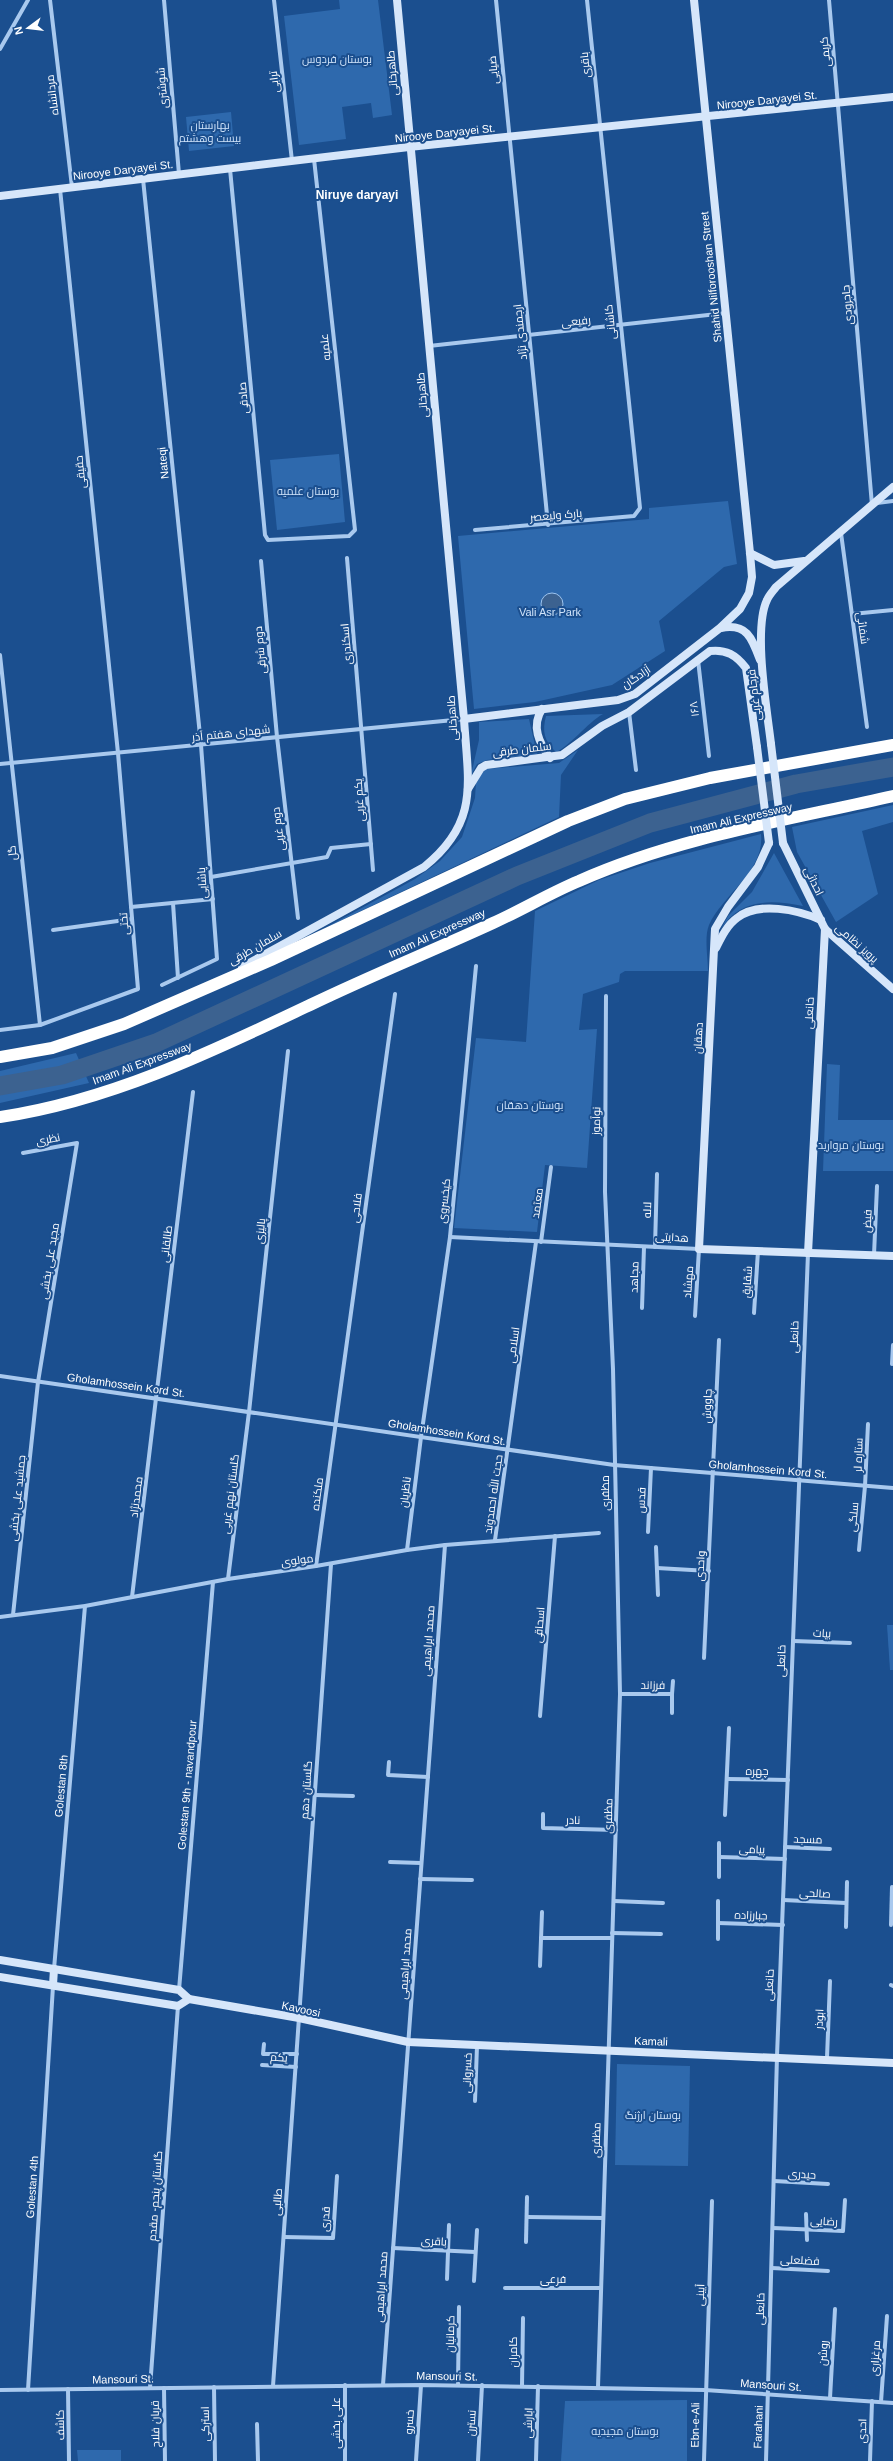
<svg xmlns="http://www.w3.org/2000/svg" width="893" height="2461" font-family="Helvetica,Cairo,sans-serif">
<rect width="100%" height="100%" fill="#1b4f8f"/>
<g fill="#2e69ad">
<path d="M339,0H378L392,115L373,118L371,103L342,107L346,139L299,145L284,16L340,9Z"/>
<path d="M231,112L234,146L189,151L186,117Z"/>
<path d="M339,454L345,522L277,530L270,460Z"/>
<path d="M728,501L737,564L724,567L659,621L665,651L612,685L535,702L474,709L458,536L649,519V508Z"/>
<path d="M603,714C587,723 570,746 556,752C544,741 542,731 546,716Z"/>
<path d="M529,719L537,754L487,760L477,764L471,775L479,740V722Z"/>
<path d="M578,750L561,775L559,817L323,929L415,879L440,861L462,837L475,798L476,782L485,769L559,763Z"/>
<path d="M893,805V822L862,831L878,894L836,922L797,852L792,827Z"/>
<path d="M761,834C765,871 723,894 709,925C704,937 708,958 708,971H625L620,974L619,982L583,994L579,1030L597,1029L587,1168L545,1165L537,1232L454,1228L476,1038L526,1042L535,911L599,880L650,863Z"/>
<path d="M774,853L803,906C767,899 736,899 718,935L728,916L752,892Z"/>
<path d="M76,1053L89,1083L0,1103V1071Z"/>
<path d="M827,1064L840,1065L838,1120H893V1171H823Z"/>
<path d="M887,1625H893V1670H890Z"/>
<path d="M617,2064L690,2066L688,2166L615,2165Z"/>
<path d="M687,2400V2461H561L565,2401Z"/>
<path d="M77,2450H121V2461H78Z"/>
</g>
<circle fill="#3c6290" stroke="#9cc4f0" cx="552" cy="604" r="11"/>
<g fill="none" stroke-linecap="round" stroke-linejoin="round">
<path stroke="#3c6290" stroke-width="19" d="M0,1086L62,1075L156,1043L517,876L650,823L796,784L893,767"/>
<g stroke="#a9c9ee" stroke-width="4">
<path d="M50,0L72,187"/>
<path d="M164,0L179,174"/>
<path d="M274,0L292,161"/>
<path d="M496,0L548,525"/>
<path d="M829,0L872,505"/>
<path d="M0,49L28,0"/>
<path d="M230,169L265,535L268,540L349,536L355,530L314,159"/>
<path d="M143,179L201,745L217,959L162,985"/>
<path d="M429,346L726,313"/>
<path d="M877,503L893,501"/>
<path d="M475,530L634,516L640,508L587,0"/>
<path d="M841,533L867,727"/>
<path d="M347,558L373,870"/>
<path d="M261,561L277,737L298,918"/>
<path d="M852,614L893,610"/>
<path d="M0,655L40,1025"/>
<path d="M698,660L709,756"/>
<path d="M629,712L636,770"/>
<path d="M0,764L464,719"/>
<path d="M211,877L327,857L331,848L371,844"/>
<path d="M173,903L178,978"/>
<path d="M131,907L213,899"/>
<path d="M53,930L132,919"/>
<path d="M0,1030L40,1025L138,989L118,753L60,189"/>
<path d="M450,1237L699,1249L695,1316"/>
<path d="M541,1242L551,1167"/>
<path d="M655,1247L657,1174"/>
<path d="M874,1255L877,1186"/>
<path d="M642,1308L644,1247"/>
<path d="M754,1313L758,1251"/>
<path d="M892,1364L893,1345"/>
<path d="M0,1376L614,1465L893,1488"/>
<path d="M648,1532L651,1468"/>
<path d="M495,1540L536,1242"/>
<path d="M656,1547L658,1595"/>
<path d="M407,1550L421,1437L450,1237L476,966"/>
<path d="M859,1550L865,1486L868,1424"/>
<path d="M316,1566L395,994"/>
<path d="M657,1568L709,1571"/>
<path d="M228,1579L249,1412L288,1051"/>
<path d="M132,1597L193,1092"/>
<path d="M13,1615L38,1382L77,1143L23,1153"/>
<path d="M0,1617L85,1606L228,1579L316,1566L407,1550L445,1545L599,1533"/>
<path d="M793,1641L850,1643"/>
<path d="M704,1658L719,1340"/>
<path d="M620,1694H672L673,1681"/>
<path d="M672,1713V1694"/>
<path d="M540,1716L555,1536"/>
<path d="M389,1762L388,1775L428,1777"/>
<path d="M727,1779L788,1780"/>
<path d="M315,1795L353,1796"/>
<path d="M543,1814V1828L616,1830"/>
<path d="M725,1815L729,1728"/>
<path d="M719,1843V1877"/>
<path d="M785,1847L830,1849"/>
<path d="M719,1857L785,1859"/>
<path d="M390,1862L421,1863"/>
<path d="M420,1879L472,1880"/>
<path d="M783,1900L846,1903"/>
<path d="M614,1901L663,1903"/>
<path d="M718,1901V1939"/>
<path d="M718,1923L783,1925"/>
<path d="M891,1925L892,1887"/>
<path d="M846,1927L847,1882"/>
<path d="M612,1933L661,1934"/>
<path d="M541,1938H612"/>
<path d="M540,1966L542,1912"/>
<path d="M54,1969L85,1606"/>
<path d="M891,1985L893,1986"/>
<path d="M179,1990L213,1582"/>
<path d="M264,2044L263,2054H297"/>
<path d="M827,2058L830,1981"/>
<path d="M262,2065L296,2067"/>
<path d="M475,2101L477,2046"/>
<path d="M774,2181L828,2184"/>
<path d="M806,2214L807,2240"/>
<path d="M527,2217L603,2218"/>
<path d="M773,2228L843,2231L845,2200"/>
<path d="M284,2237L333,2238L337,2176"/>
<path d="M526,2242L527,2197"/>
<path d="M393,2248L475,2252"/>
<path d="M772,2268L828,2271"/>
<path d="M447,2279L449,2225"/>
<path d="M474,2281L477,2230"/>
<path d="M505,2288H601"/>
<path d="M345,2385V2461"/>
<path d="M383,2385L445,1545"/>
<path d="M458,2385L459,2307"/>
<path d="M273,2386L331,1564"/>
<path d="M522,2386L523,2318"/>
<path d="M214,2387L215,2461"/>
<path d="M598,2387L620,1694L613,1369L605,1192L606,996"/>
<path d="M150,2388L178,2006"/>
<path d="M164,2388L165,2461"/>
<path d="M68,2389L69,2461"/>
<path d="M0,2390L421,2385L705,2390L893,2403"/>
<path d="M28,2390L53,1986"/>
<path d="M830,2398L835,2309"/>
<path d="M881,2402L887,2316"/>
<path d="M257,2424L258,2461"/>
<path d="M416,2461L421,2385"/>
<path d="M478,2461L482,2385"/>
<path d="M536,2461L538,2386"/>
<path d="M704,2461L712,2201"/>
<path d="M766,2461L777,2056L808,1253"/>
<path d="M870,2461L872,2401"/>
</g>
<g stroke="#d6e6fa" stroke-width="8">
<path d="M0,196L409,147L893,97"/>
<path d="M750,553L774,565L804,561"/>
<path d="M721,628C747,623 752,638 760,660"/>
<path d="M542,709C531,726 539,743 550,758"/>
<path d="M464,719L618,700L635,694L720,628L740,609L749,593L752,577L750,553L694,0"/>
<path d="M771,744C767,710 753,629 767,600C769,595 773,591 776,587L893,487"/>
<path d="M468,789L481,768L486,765L562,755L602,726L629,712L710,651C726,649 736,655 746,668L757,747"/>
<path d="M769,843L758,867L728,907L715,929L699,1249L893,1256"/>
<path d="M783,843L825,929L893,989"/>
<path d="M716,948C721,938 727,925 737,918C758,901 798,910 821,920"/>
<path d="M242,967L424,867C480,822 468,783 464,719L397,0"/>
<path d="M808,1253L825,929"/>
<path d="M0,1960L179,1990L189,1999L299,2018L408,2042L893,2063"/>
<path d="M0,1977L178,2006L189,1999"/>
<path d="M53,1985L54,1969"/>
</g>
<g stroke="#fff" stroke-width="12">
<path d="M0,1057L52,1048L124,1024L271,960L568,821L625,799L710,778L893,745"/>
<path d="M0,1117C109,1101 211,1052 310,1005C370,976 432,951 493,923C522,910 550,893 579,881C678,837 788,820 893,796"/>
</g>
<g stroke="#d6e6fa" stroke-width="8">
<path d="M771,744L783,843"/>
<path d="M757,747L769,843"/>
</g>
</g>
<g text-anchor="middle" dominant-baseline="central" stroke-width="4" stroke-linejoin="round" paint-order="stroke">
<g font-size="11" fill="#fff" stroke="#1b4f8f">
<text transform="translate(825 52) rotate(-96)">کریمی</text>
<text transform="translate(585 65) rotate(-96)">باقری</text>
<text transform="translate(493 70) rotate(-95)">ضیایی</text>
<text transform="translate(392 73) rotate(-95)">طاهرخانی</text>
<text transform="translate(274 82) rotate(-97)">ترابی</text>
<text transform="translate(162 88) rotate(-95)">شوشتری</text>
<text transform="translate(52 95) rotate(-97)">مردانشاه</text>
<text transform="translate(767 100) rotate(-6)">Nirooye Daryayei St.</text>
<text transform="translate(445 133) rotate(-6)">Nirooye Daryayei St.</text>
<text transform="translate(123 170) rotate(-7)">Nirooye Daryayei St.</text>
<text transform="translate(711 277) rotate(-96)">Shahid Nilforooshan Street</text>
<text transform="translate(847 305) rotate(-95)">جاجرودی</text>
<text transform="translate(576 321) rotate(-6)">رفیعی</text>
<text transform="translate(610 322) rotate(-96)">کاشانی</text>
<text transform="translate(520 332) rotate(-96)">ارجمندی نژاد</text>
<text transform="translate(325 347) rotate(-96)">علمیه</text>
<text transform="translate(422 395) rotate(-95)">طاهرخانی</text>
<text transform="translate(243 398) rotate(-95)">صادقی</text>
<text transform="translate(163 463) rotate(-96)">Nateqi</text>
<text transform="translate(80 472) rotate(-96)">حقیقی</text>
<text transform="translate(556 515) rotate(-5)">پارک ولیعصر</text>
<text transform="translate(863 628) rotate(82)">شفائی</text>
<text transform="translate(346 644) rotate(-95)">اسکندری</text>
<text transform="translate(260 650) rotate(-95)">دوم شرقی</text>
<text transform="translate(636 677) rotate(-34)">آزادگان</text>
<text transform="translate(754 695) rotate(-97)">فرجام غربی</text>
<text transform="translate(694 709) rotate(-97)">۱۶۸</text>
<text transform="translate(452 718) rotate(-94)">طاهرخانی</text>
<text transform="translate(231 733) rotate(-6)">شهدای هفتم آذر</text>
<text transform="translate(522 749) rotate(-7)">سلمان طرقی</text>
<text transform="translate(359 800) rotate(-94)">یکم غربی</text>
<text transform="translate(741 818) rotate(-13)">Imam Ali Expressway</text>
<text transform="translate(278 829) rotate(-97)">دوم غربی</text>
<text transform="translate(12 853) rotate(-96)">گل</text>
<text transform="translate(814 881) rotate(64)">احداثی</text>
<text transform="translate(202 883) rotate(-94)">پاشایی</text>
<text transform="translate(124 924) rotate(-95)">تختی</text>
<text transform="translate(437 933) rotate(-24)">Imam Ali Expressway</text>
<text transform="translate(857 943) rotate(41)">پرویز نظامی</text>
<text transform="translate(255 947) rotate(-30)">سلمان طرقی</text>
<text transform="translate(809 1013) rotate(-87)">خانعلی</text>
<text transform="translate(698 1038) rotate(-87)">دهقان</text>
<text transform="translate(142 1063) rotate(-20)">Imam Ali Expressway</text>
<text transform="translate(596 1121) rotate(-89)">نوآموز</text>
<text transform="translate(48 1139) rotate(-11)">نظری</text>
<text transform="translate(444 1201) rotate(-84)">کیخسروی</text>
<text transform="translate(537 1203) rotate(-82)">معتمد</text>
<text transform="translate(356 1208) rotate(-82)">فلاحی</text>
<text transform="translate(647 1210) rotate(-88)">لاله</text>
<text transform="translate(867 1221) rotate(-87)">فیض</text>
<text transform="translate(260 1231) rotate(-84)">پالیزی</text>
<text transform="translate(672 1237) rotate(3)">هدایتی</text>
<text transform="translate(166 1244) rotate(-83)">طالقانی</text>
<text transform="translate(49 1261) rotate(-81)">مجید علی بخشی</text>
<text transform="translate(634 1277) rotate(-88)">مجاهد</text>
<text transform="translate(688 1282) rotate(-86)">مهشاد</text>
<text transform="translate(747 1282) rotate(-86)">شقایق</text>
<text transform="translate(794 1337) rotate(-88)">خانعلی</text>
<text transform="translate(513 1345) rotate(-82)">اسلامی</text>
<text transform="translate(126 1385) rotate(8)">Gholamhossein Kord St.</text>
<text transform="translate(707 1406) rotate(-88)">چاووش</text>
<text transform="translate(447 1432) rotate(9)">Gholamhossein Kord St.</text>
<text transform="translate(858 1455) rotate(-88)">ستاره لر</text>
<text transform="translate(768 1469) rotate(5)">Gholamhossein Kord St.</text>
<text transform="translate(405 1492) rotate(-83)">ناظریان</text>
<text transform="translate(605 1493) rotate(-90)">مظفری</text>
<text transform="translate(230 1494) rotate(-83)">گلستان نهم غربی</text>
<text transform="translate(317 1494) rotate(-82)">ملکنده</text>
<text transform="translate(493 1494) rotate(-82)">حجت الله احمدوند</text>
<text transform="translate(136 1497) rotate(-83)">محمدنژاد</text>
<text transform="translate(17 1498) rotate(-84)">جمشید علی بخشی</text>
<text transform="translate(641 1500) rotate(-87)">قدس</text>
<text transform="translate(853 1517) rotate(-84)">سلگی</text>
<text transform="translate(297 1560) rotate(-8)">مولوی</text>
<text transform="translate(700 1566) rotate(-87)">واحدی</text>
<text transform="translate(539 1625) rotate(-85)">اسحاقی</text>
<text transform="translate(822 1633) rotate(3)">بیات</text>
<text transform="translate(428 1641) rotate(-86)">محمد ابراهیمی</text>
<text transform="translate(781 1661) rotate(-88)">خانعلی</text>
<text transform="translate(653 1685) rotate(1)">فرزاند</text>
<text x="757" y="1771">چهره</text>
<text transform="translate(187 1785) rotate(-85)">Golestan 9th - navandpour</text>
<text transform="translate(61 1786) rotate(-85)">Golestan 8th</text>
<text transform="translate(306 1790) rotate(-86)">گلستان دهم</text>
<text transform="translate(608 1816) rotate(-89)">مظفری</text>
<text transform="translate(573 1820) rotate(1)">نادر</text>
<text transform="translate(808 1839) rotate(2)">مسجد</text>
<text transform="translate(752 1849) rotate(2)">پیامی</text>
<text transform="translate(815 1893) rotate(3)">صالحی</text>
<text transform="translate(751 1915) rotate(2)">جبارزاده</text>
<text transform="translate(405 1964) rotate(-86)">محمد ابراهیمی</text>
<text transform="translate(769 1985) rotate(-87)">خانعلی</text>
<text transform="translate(301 2009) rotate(12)">Kavoosi</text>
<text transform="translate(819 2019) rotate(-87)">ابوذر</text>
<text transform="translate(651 2041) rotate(2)">Kamali</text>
<text transform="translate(279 2057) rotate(4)">یکم</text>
<text transform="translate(467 2073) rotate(-88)">خسروانی</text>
<text transform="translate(596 2140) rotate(-88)">مظفری</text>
<text transform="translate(802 2174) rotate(3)">حیدری</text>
<text transform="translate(32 2187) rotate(-86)">Golestan 4th</text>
<text transform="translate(155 2196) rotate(-86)">گلستان پنجم- مقدم</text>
<text transform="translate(277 2202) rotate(-86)">طالبی</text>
<text transform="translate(325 2219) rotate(-86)">قدری</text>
<text transform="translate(824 2221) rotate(3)">رضایی</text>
<text transform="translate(434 2241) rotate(3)">باقری</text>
<text transform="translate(800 2260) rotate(3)">فضلعلی</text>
<text x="553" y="2279">فرعی</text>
<text transform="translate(381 2287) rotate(-86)">محمد ابراهیمی</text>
<text transform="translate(700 2295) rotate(-88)">آیینی</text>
<text transform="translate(760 2309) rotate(-88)">خانعلی</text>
<text transform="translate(450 2334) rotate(-89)">کرمانیان</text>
<text transform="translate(513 2352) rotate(-90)">کامران</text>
<text transform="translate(823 2353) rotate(-87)">روشن</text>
<text transform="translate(875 2358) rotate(-86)">مرغزاری</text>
<text transform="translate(447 2376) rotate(1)">Mansouri St.</text>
<text transform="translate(123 2379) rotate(-1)">Mansouri St.</text>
<text transform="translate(771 2385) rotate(4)">Mansouri St.</text>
<text transform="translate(409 2422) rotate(-86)">خسرو</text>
<text transform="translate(336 2423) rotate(-90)">علی بخشی</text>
<text transform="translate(471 2423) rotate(-87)">نسترن</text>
<text transform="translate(528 2423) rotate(-88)">ابارشی</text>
<text transform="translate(155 2424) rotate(-91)">قربان فلاح</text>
<text transform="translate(205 2424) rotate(-91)">استرکی</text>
<text transform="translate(60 2425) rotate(-91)">کاشف</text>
<text transform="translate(695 2425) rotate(-89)">Ebn-e-Ali</text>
<text transform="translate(758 2427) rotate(-88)">Farahani</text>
<text transform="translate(862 2431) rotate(-88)">احدی</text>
</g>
<g font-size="11" fill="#cfe3fa" stroke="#1b4f8f">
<text x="337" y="59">بوستان فردوس</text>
<text x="210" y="125">بهارستان<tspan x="210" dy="13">بیست وهشتم</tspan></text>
<text x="308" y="491">بوستان علمیه</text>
<text x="550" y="612">Vali Asr Park</text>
<text x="530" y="1105">بوستان دهقان</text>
<text x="851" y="1145">بوستان مروارید</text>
<text x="653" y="2115">بوستان ارژنگ</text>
<text x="625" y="2431">بوستان مجیدیه</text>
</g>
<g font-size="12" font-weight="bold" fill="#fff" stroke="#1b4f8f">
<text x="357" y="195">Niruye daryayi</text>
</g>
</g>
<g transform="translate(28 28) rotate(255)" stroke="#1b4f8f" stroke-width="3" paint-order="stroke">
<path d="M0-3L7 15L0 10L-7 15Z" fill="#ffffff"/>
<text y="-6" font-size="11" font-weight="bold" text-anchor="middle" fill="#ffffff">N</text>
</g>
</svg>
